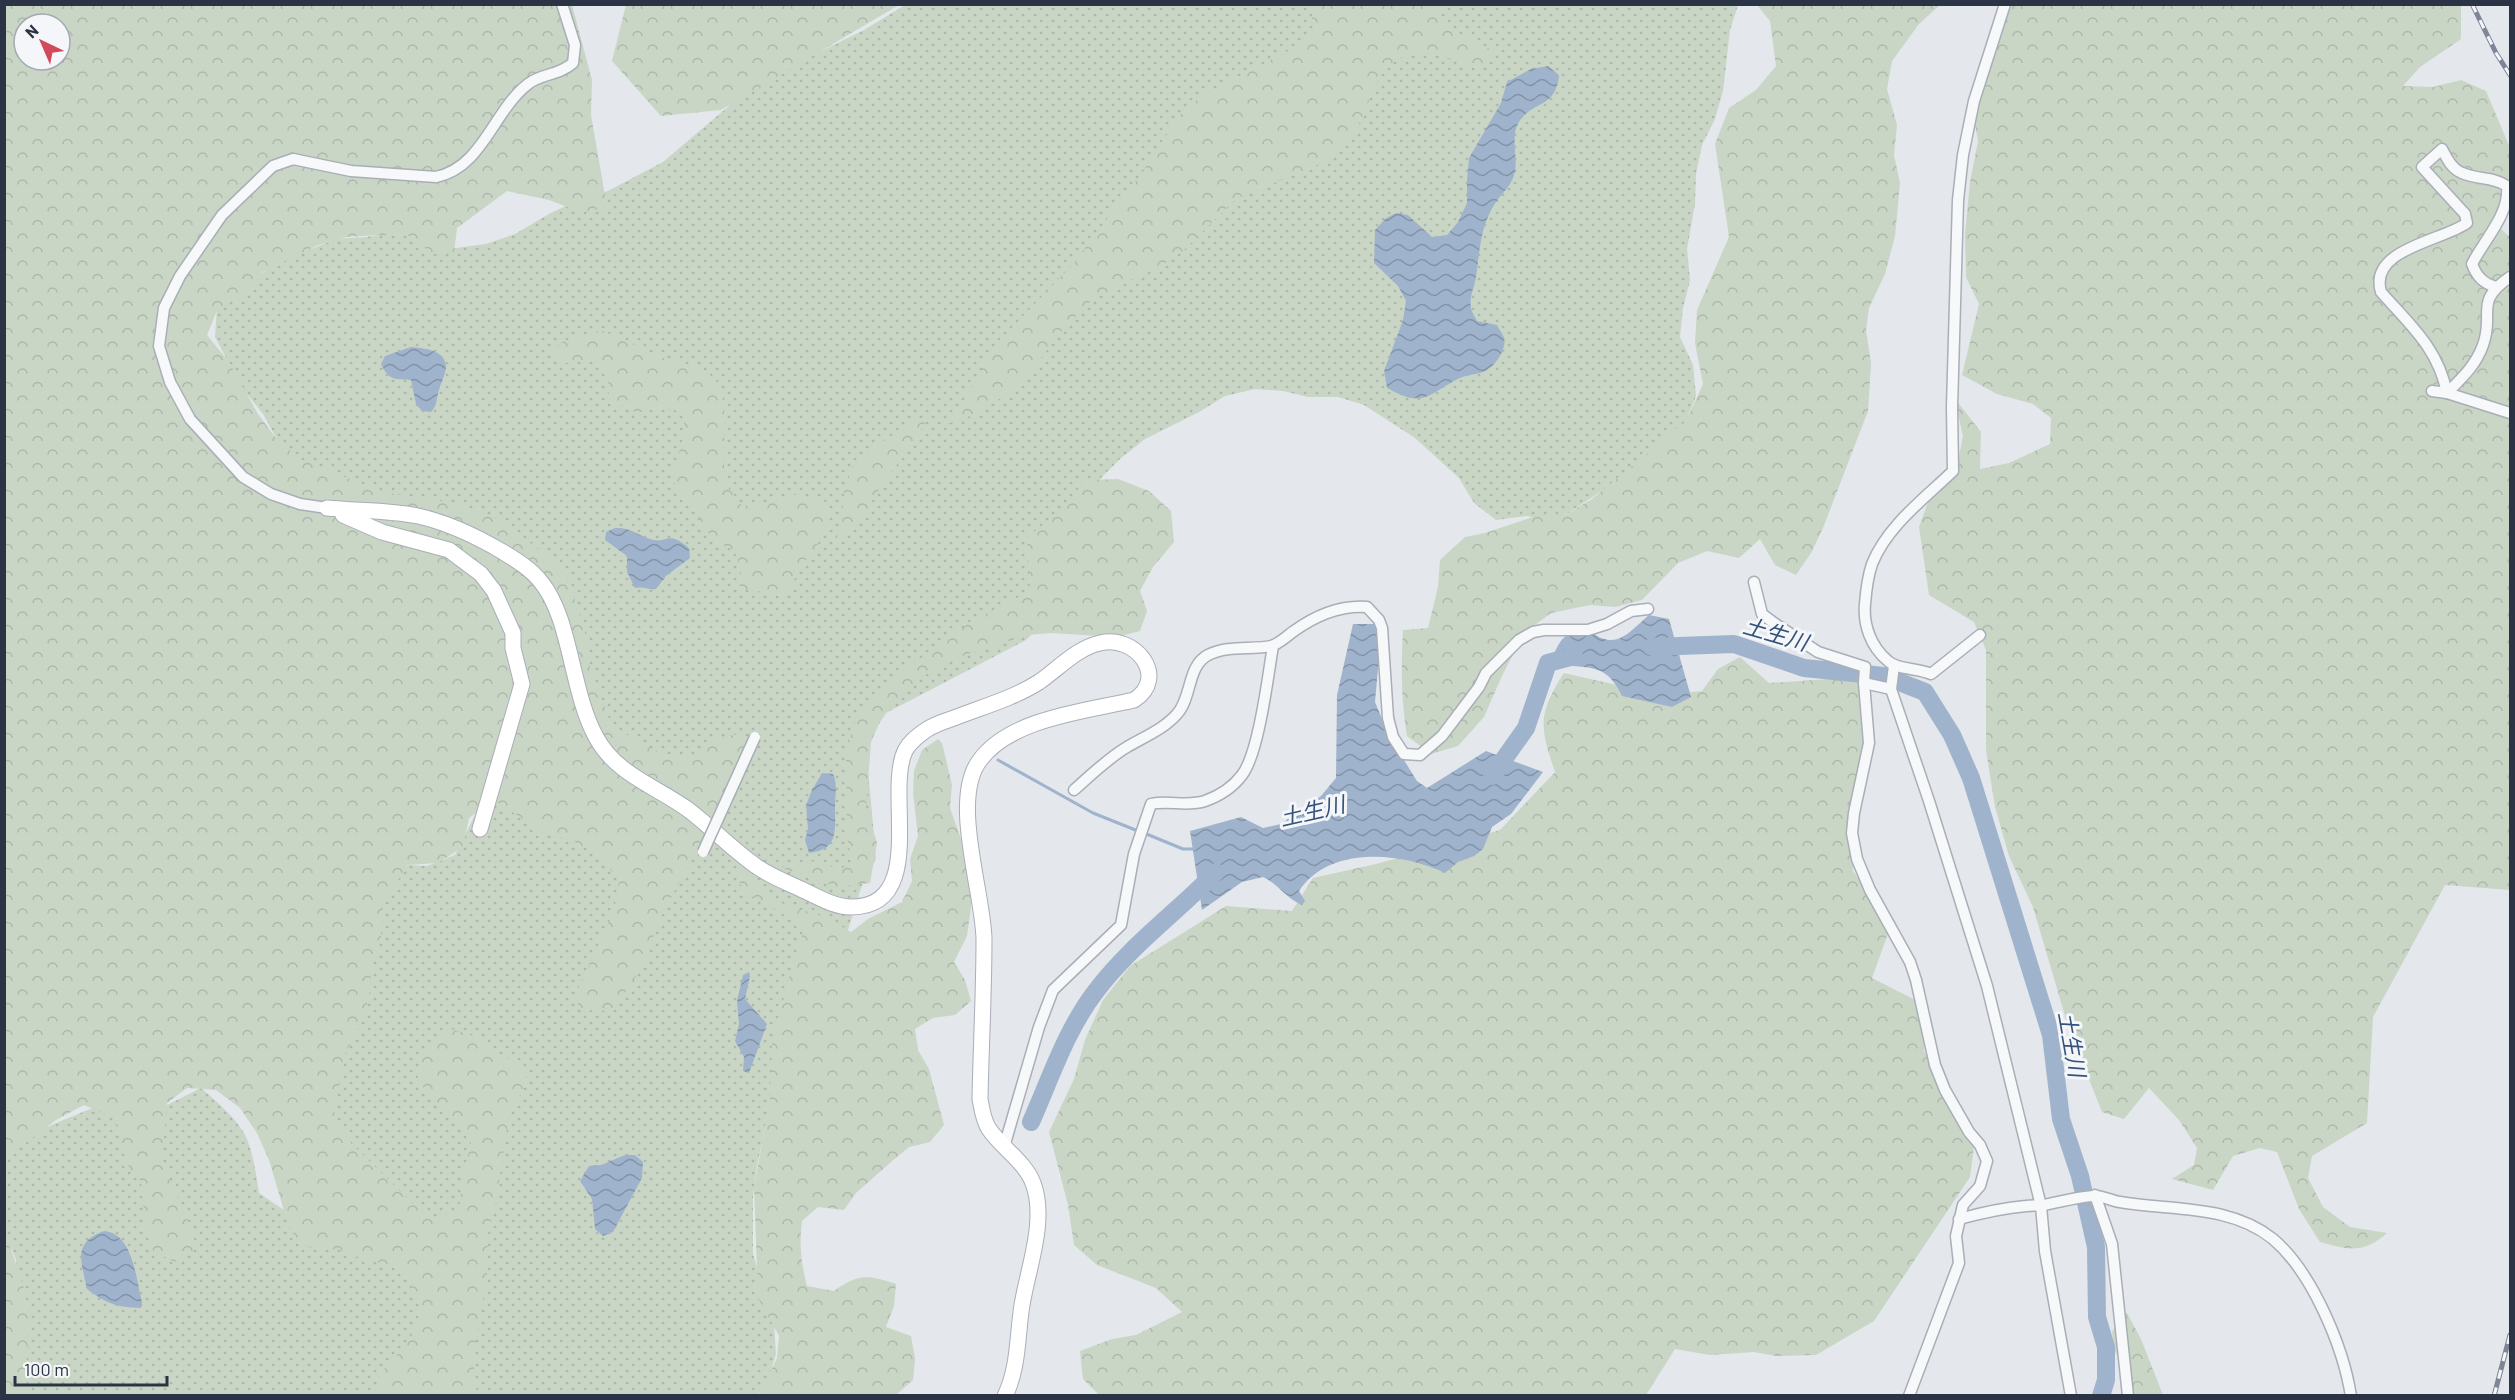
<svg xmlns="http://www.w3.org/2000/svg" width="2515" height="1400" font-family="Barlow,'Noto Sans JP',sans-serif">
<defs>
<pattern id="grass-dots" width="8" height="8" patternUnits="userSpaceOnUse" patternTransform="scale(1.5)"><rect width="8" height="8" fill="#c9d6c5"/><path d="M2 2h.1M6 6h.1" fill="none" stroke="#adb8ab" stroke-width="1.8" stroke-linecap="round"/></pattern>
<pattern id="forest-crowns" width="20" height="18" patternUnits="userSpaceOnUse" patternTransform="scale(1.5)"><rect width="20" height="18" fill="#c9d6c5"/><path d="M2 6a3 3 0 1 1 6 0M12 15a3 3 0 1 1 6 0" fill="none" stroke="#adb8ab"/></pattern>
<pattern id="water-waves" width="16" height="10" patternUnits="userSpaceOnUse" patternTransform="scale(1.5)"><rect width="16" height="10" fill="#9fb4cc"/><path d="M0 5q4-4 8 0t8 0" fill="none" stroke="#8293a7"/></pattern>
</defs>
<rect width="100%" height="100%" fill="#e4e7ec"/>
<path fill="url(#grass-dots)" d="M905,5H1738L1730,30L1723,91L1715,119L1702,145L1696,174L1695,204L1687,249L1690,280L1683,308L1680,337L1693,365L1696,396L1685,424L1617,481L1556,521L1526,516L1496,520L1474,503L1459,478L1415,438L1364,405L1338,397H1308L1283,391L1255,389L1225,396L1199,412L1145,439L1121,458L1079,500L1048,618L1026,640L886,713L870,738L868,769L876,859L862,885L842,949L769,1108L757,1166L753,1196V1254L774,1323L776,1354L767,1383L758,1395H13L16,1260L5,1233L4,1156L42,1129L97,1106L167,1105L201,1088C216,1101 234,1116 244,1133C253,1150 256,1174 259,1193L284,1210L305,1189L391,872L409,865L427,866L455,855L483,799L321,483L279,443L263,414L242,388L215,337L217,306L278,262L336,239L366,237L397,232L456,248L486,244L515,234L549,214L578,200L608,191L663,162L736,100L811,56L864,30Z"/>
<g fill="url(#forest-crowns)" fill-rule="evenodd">
<path d="M5,5H572L592,80L591,115L607,207L590,211L575,210L549,200L507,191L457,228L454,253L433,254L409,236L378,235L347,237L318,245L263,272L244,295L218,308L207,335L229,362L258,414L276,438L298,458L382,492L449,502L503,521L548,557L569,580L586,636L590,667L611,724L635,740L661,753L690,758C705,747 727,728 746,737L744,754L729,780L720,809L668,903L655,930L647,960L613,1011L582,1010L578,1005L577,991L614,911L619,881L601,857L575,842L544,833L494,800L469,818L463,847L438,863L407,865L383,906L381,937L372,967L369,998L359,1027L345,1054L334,1114L348,1140L411,1202L433,1221L459,1208L464,1172L471,1143L462,1125L446,1113L417,1080L422,1057L445,1027L471,1035L527,1071L523,1091L510,1108L496,1202L488,1234L487,1277L473,1358L477,1395H380V1374C402,1349 432,1324 413,1287C409,1279 400,1271 394,1265L367,1261L338,1249L315,1250L297,1240L287,1221L269,1160L257,1133L240,1108L216,1090L187,1088L167,1103L162,1160L194,1235L193,1253L175,1262L153,1251L145,1224L141,1182L129,1167L122,1148V1132L112,1117L84,1105L56,1120L6,1158L5,1165ZM24,24H60V60H24Z"/>
<path d="M626,5V4L899,5L721,110L661,116L612,61Z"/>
<path d="M1311,5H1441L1440,18L1452,30L1494,51L1479,68L1423,51L1397,59L1380,76L1351,142L1332,159L1236,199L1183,251L1156,269L1132,279L1109,294L1097,295L1064,328L1024,380L1001,398L973,415L938,428L964,400L997,343L1073,264L1141,174L1179,116L1201,96L1290,50L1313,28Z"/>
<path d="M1757,5H1940L1919,24L1892,61L1887,89L1897,125L1894,155L1900,183L1895,236L1885,274L1869,308L1866,330L1871,363L1868,411L1823,528L1811,553L1796,575L1775,565L1760,539L1739,558L1707,551L1678,563L1642,600L1615,607L1590,605L1551,613L1524,633L1502,676L1484,717L1458,746L1431,754L1407,736C1401,697 1401,669 1403,630L1428,628L1438,587L1440,560L1465,537L1485,533L1536,516L1565,515L1592,499L1686,421L1703,384L1695,343L1697,310L1729,237L1715,144L1729,108L1756,90L1776,66L1770,21Z"/>
<path d="M2008,5H2461V39L2420,67L2403,86L2433,87L2461,80L2486,91L2510,148V206L2501,229L2510,237V890L2445,885L2373,1017L2367,1123L2312,1156L2308,1178L2323,1207L2350,1227L2387,1233C2363,1254 2349,1250 2320,1242L2299,1209L2277,1152L2260,1148L2233,1156L2213,1190L2172,1179L2194,1165L2197,1148L2179,1120L2149,1088L2124,1119L2102,1112L2068,1026L2033,907L2009,856L1995,807L1986,750V650L1974,622L1929,595L1919,527L1931,494L1956,470L1963,437L1955,399L1981,432L1980,469L2009,463L2050,444L2051,418L2033,404L1997,394L1962,375L1979,304L1966,277L1965,234L1970,182L1978,141L1970,97Z"/>
<path d="M603,331L670,361L700,367L716,380L724,403V482L742,506L764,504L797,494L826,502L829,519L819,542L797,573L789,595L740,589L741,569L734,550C709,541 705,528 692,506C686,496 678,487 671,479L684,435V412L661,408L637,413L609,401L608,379L592,361L566,363L551,353L562,342Z"/>
<path d="M930,416L907,452L884,481L861,520L834,548L842,519L844,492L853,465L899,430L917,419Z"/>
<path d="M1118,479L1149,491L1171,511L1174,542L1153,567L1140,591L1147,611L1140,631L1116,637L1051,633L1027,635L962,656L933,670L910,686L884,712L871,742L866,807L877,843L870,883L836,887L779,867L822,860L837,871L852,862L847,837L846,756L853,725L869,699L897,675L972,621L1030,591L1027,537L1066,507L1084,480Z"/>
<path d="M1740,657L1769,683L1858,677L1869,718L1852,814L1853,871L1891,925L1872,978L1927,1006L1924,1051L1975,1139L1970,1177L1874,1321L1816,1355L1776,1356L1754,1352L1710,1355L1675,1349L1646,1395H1099L1083,1379L1080,1351L1112,1339L1136,1335L1182,1312L1156,1288L1097,1265L1074,1245L1068,1205L1049,1132L1074,1079L1085,1040L1103,1000L1130,966L1226,906L1292,911L1313,878L1376,864L1500,830L1555,772C1540,727 1537,715 1564,673L1661,695L1702,691L1718,669Z"/>
<path d="M938,739L942,743L952,785L950,808L972,870L973,892L967,936L954,962L965,980L971,1001L955,1015L933,1018L915,1029L918,1050L929,1069L944,1125L930,1142L909,1147L891,1162L856,1193L844,1210L818,1207L802,1221C799,1244 801,1263 807,1286L834,1291C859,1273 868,1275 896,1284L894,1306L886,1327L911,1336L915,1359L913,1380L897,1394L890,1396L759,1395L777,1358L779,1336L758,1298L754,1187L770,1099L772,1044L793,962L803,933C786,908 755,905 742,887C737,880 737,867 735,859L750,879L785,905L826,917L851,932L868,919L902,902L912,881L910,859L918,836L913,793L914,771L922,750Z"/>
<path d="M5,1228C12,1259 28,1288 29,1320C29,1345 24,1370 28,1395H5Z"/>
<path d="M2120,1313H2127L2141,1339L2163,1395H2135L2115,1351L2112,1333Z"/>
</g>
<g fill="url(#water-waves)">
<path d="M1548,66L1559,75C1556,109 1533,100 1519,122C1510,136 1518,156 1515,171C1513,184 1503,192 1496,202C1480,226 1480,250 1476,277C1474,288 1469,297 1471,308C1472,313 1475,317 1477,321L1497,325C1499,329 1503,334 1504,338C1507,350 1494,368 1483,372C1474,375 1464,375 1456,380C1426,396 1423,408 1387,388L1384,371L1403,320L1406,301L1398,286L1374,263L1375,230L1386,218L1396,213L1408,215L1432,237L1447,235L1458,222L1467,203V180L1469,158L1501,103L1507,82L1531,69Z"/>
<path d="M411,347C424,348 445,350 446,366C446,374 441,382 439,390C436,399 438,404 431,412L422,411L416,404L411,380C395,379 389,381 381,364L385,356Z"/>
<path d="M615,528C631,527 637,535 650,539C669,545 666,529 689,548L690,558L666,576L656,589C648,590 644,586 635,588L627,572V556L605,540L606,532Z"/>
<path d="M1649,615L1669,619L1691,697L1672,707L1622,696C1605,659 1585,671 1550,662C1562,638 1561,632 1590,631C1616,652 1629,632 1649,615Z"/>
<path d="M1353,624H1382L1375,702L1389,736L1417,781L1427,788L1486,751L1543,772L1511,814L1492,827L1483,849L1474,856L1458,862L1445,873C1402,852 1329,845 1299,891L1305,901L1302,905C1287,899 1278,884 1263,877L1242,882L1202,910L1190,831L1241,817L1263,828L1281,824L1321,796L1336,778L1337,695Z"/>
<path d="M822,773L833,774C838,786 835,795 835,807C835,830 839,850 809,853L805,840L808,829L806,805L812,790Z"/>
<path d="M749,972L750,976L745,999L767,1024L749,1073L743,1071L744,1057L735,1041L739,1024L737,1001L743,975Z"/>
<path d="M625,1155H635L643,1162L642,1178L613,1232L603,1236L595,1229L592,1199L580,1181L589,1166L601,1165Z"/>
<path d="M104,1231C133,1233 136,1279 142,1302L141,1308C116,1307 107,1304 87,1289C82,1263 71,1243 104,1231Z"/>
</g>
<g fill="none" stroke-linecap="round" stroke-linejoin="round">
<g stroke="#9fb4cc" stroke-width="3">
<path d="M998,760L1093,813L1138,831"/>
<path d="M1144,833L1183,849H1195"/>
</g>
<g stroke="#9fb4cc" stroke-width="18">
<path d="M1652,647L1734,644L1804,668L1884,676L1925,692L1952,735L1971,778L2051,1035L2061,1119L2080,1176L2096,1247L2097,1317L2106,1347V1380L2101,1396"/>
<path d="M1492,776L1526,728L1548,663L1574,656"/>
<path d="M1031,1122C1051,1077 1066,1030 1096,991C1130,946 1177,912 1216,872"/>
</g>
<defs>
<g id="street">
<path d="M2432,391L2447,393L2510,413"/>
<path d="M2447,393C2438,348 2410,325 2381,292C2368,249 2442,241 2467,223L2465,214L2422,167L2442,149C2446,157 2451,168 2460,172C2475,180 2493,176 2507,186C2510,214 2484,240 2472,264C2477,277 2483,283 2496,287"/>
<path d="M2447,393C2462,378 2476,365 2483,345C2495,313 2473,302 2510,277"/>
<path d="M327,508L300,504L271,494L243,477L190,419L170,382L159,346L164,308L180,276L222,215L273,166L293,159L351,171L436,177C483,167 493,111 528,84C542,73 558,76 573,63L575,45L562,4"/>
<path d="M1754,582L1762,614L1774,623L1818,652L1865,667L1864,683L1869,743L1854,813L1852,833L1857,859L1870,890L1910,962L1916,980L1935,1065L1945,1090L1969,1132L1980,1145L1987,1161L1980,1186L1963,1205L1956,1236L1959,1263L1909,1396"/>
<path d="M1980,635L1931,674C1918,668 1898,670 1888,661C1871,647 1863,625 1865,604C1866,591 1868,576 1872,564C1887,526 1925,498 1953,471L1952,407L1958,200L1963,155L1974,101L2005,4"/>
<path d="M1864,683L1891,689L1894,666"/>
<path d="M1891,689L1929,801L1987,986L2041,1206L2045,1251L2071,1396"/>
<path d="M1074,790C1091,775 1107,759 1127,747C1144,737 1164,729 1177,714C1192,698 1187,666 1208,655C1228,645 1251,650 1271,646C1279,644 1288,635 1294,631C1315,616 1341,605 1367,607L1379,620L1382,628L1388,718L1393,737L1404,754L1420,755L1442,736L1479,687L1486,673L1519,640L1533,632L1544,630H1588L1607,624L1631,611L1648,609"/>
<path d="M1004,1147L1039,1027L1053,990L1121,925L1134,854L1151,804C1169,800 1187,807 1205,801C1219,796 1233,787 1242,775C1259,753 1268,675 1273,646"/>
<path d="M2095,1195L2112,1244L2128,1396"/>
<path d="M1959,1219C1981,1213 2003,1208 2026,1206C2032,1205 2038,1206 2044,1205C2060,1202 2077,1197 2093,1196C2102,1195 2111,1201 2120,1202C2171,1211 2230,1204 2273,1239C2312,1272 2343,1346 2351,1396"/>
</g>
<g id="secondary">
<path d="M327,508C357,511 389,510 418,516C449,523 476,536 503,552C516,560 531,569 541,582C571,618 571,692 596,737C616,775 658,787 690,811C713,829 733,850 756,866C771,877 789,883 805,891C820,898 835,907 851,907C928,907 885,793 905,751C910,741 918,736 926,730C935,724 945,721 954,718C982,707 1014,698 1039,682C1059,668 1077,648 1100,643C1136,634 1169,678 1134,700C1087,711 1011,718 980,760C950,799 983,891 984,939C984,992 981,1046 980,1099C982,1109 983,1120 989,1129C1002,1148 1025,1162 1033,1183C1047,1220 1028,1268 1022,1305C1017,1336 1019,1367 1005,1396"/>
<path d="M343,515L382,532L449,550L481,574L494,591L513,633V648L522,684L480,829"/>
</g>
</defs>
<use href="#street" stroke="#a9aeb7" stroke-width="13"/>
<use href="#secondary" stroke="#a9aeb7" stroke-width="17"/>
<use href="#street" stroke="#f7f8fa" stroke-width="10"/>
<use href="#secondary" stroke="#fff" stroke-width="15"/>
<defs>
<g id="rail">
<path d="M2472,4L2496,53L2510,75"/>
<path d="M2494,1396L2510,1335"/>
</g>
</defs>
<use href="#rail" stroke="#7d8696" stroke-width="5"/>
<use href="#rail" stroke="#f4f6f9" stroke-width="3" stroke-dasharray="9" stroke-linecap="butt"/>
<defs>
<path id="street-bridge" d="M703,852L755,737"/>
</defs>
<use href="#street-bridge" stroke="#a9aeb7" stroke-width="13" stroke-linecap="butt"/>
<use href="#street-bridge" stroke="#f7f8fa" stroke-width="10"/>
</g>
<g text-anchor="middle" dominant-baseline="central" stroke-width="6" stroke-linejoin="round" paint-order="stroke">
<g font-size="22" font-style="italic" fill="#34527a" stroke="#f4f6f9">
<text transform="translate(1776 633) rotate(16)">土生川</text>
<text transform="translate(1312 810) rotate(-13)">土生川</text>
<text transform="translate(2073 1044) rotate(80)">土生川</text>
</g>
</g>
<rect width="2515" height="1400" fill="none" stroke="#2b3445" stroke-width="12"/>
<g transform="translate(42 42) rotate(316)"><circle r="28" fill="#f4f6f9" stroke="#a4a8b1" stroke-width="1.5"/>
<path d="M0-4.5L10 22L0 15L-10 22Z" fill="#d1495b"/>
<text y="-9" font-size="16" font-weight="bold" text-anchor="middle" fill="#2b3445">N</text>
</g>
<path d="M15 1376v9h152v-9" fill="none" stroke="#2b3445" stroke-width="3"/>
<text x="24" y="1376" font-size="18" fill="#2b3445" stroke="#f4f6f9" stroke-width="4.5" paint-order="stroke">100 m</text>
</svg>
